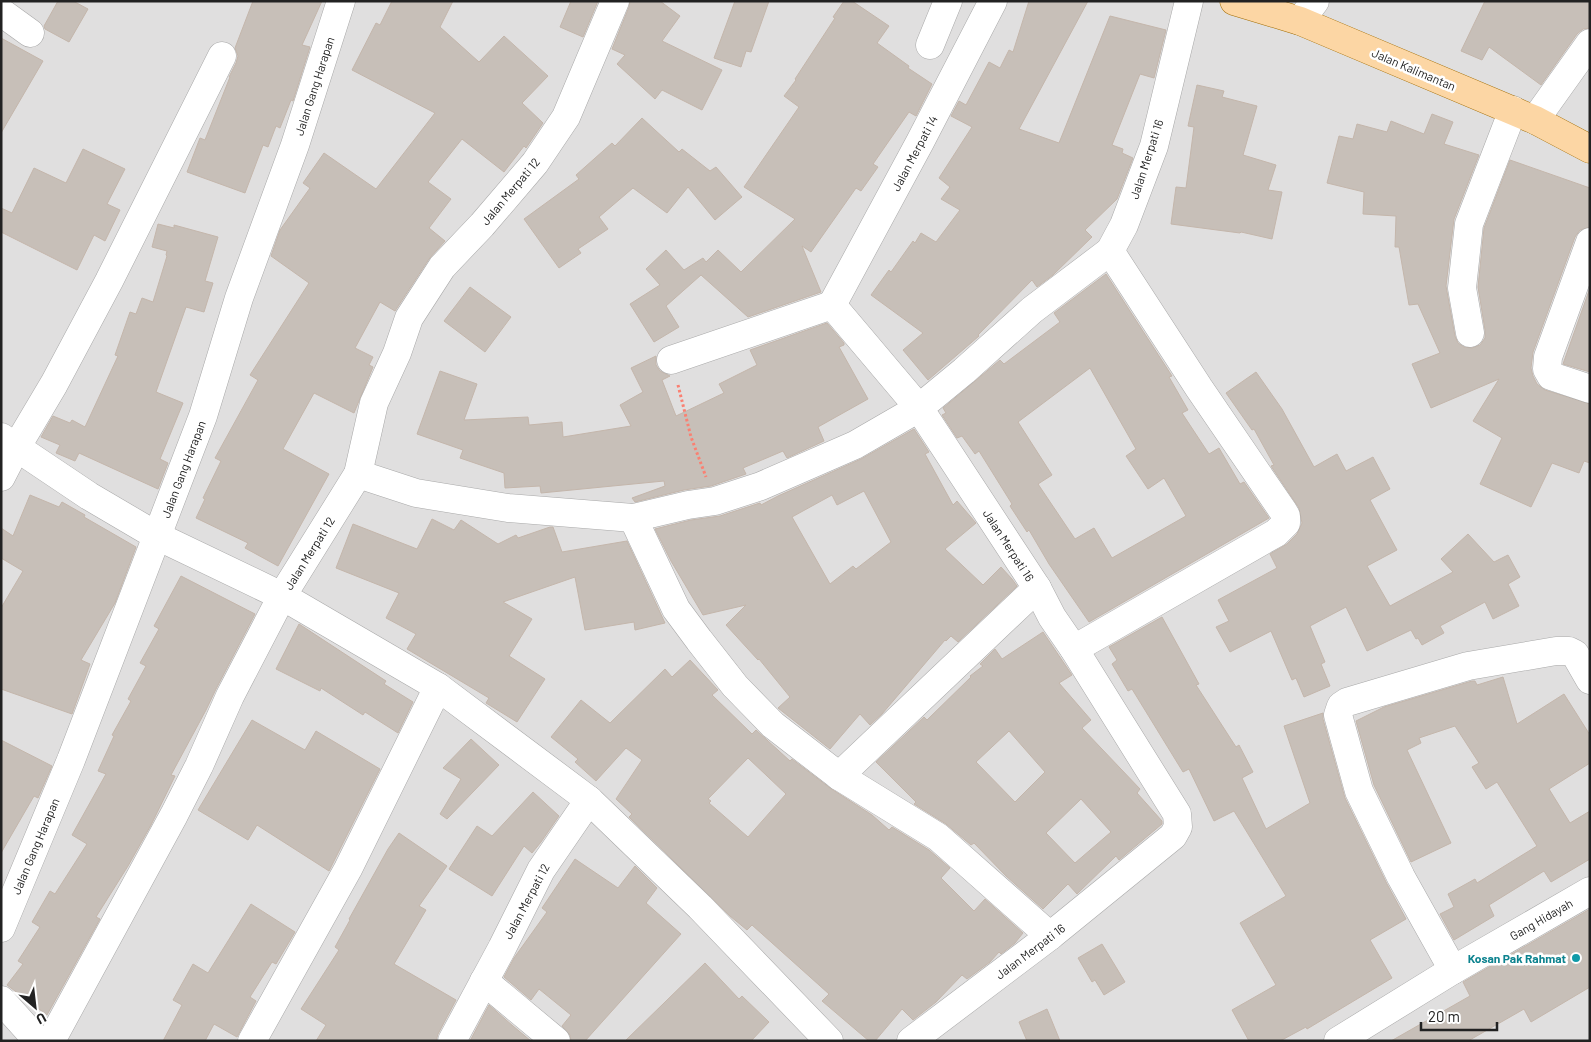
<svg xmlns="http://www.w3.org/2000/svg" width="1591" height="1042" font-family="Barlow,sans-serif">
<rect width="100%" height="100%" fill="#f2efe9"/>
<rect fill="#e0dfdf" x="1" y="1" width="1589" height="1040"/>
<g fill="#c7bfb8" stroke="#c4b6ab" fill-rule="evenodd">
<path d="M58,1H73L88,9L69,42L45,29L44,26Z"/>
<path d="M253,1H322L302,45L310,47L293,101L291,100L280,128L276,126L268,147L263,145L245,193L187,172L200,138L205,140L230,77H229L236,63L238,56L235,48Z"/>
<path d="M392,1H453L440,27L479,62L504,36L548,76L522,103L543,123L526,148L524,146L504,172L462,139L428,182L451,199L429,228L445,241L429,259L395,311L380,302L355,348L373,357L369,365L373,367L354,413L314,393L284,447L283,449L329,474L278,566L245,548L248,543L196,518L205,499L203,498L221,461L215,458L258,380L250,375L309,283L271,256L280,230L310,188L303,183L324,153L376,189L435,113L352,70L376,23L380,25Z"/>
<path d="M571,1H598L583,37L560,27Z"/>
<path d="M630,1H660L680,16L662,41L722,70L702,110L662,90L655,99L617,64L625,55L612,49L629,7Z"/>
<path d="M735,1H769L751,52L746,51L741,67L714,58Z"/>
<path d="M844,1H852L889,26L877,43L909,66L908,68L932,84L916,116L909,112L873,164L878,167L861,191L856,188L811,252L802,246L821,292L748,317L701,275L666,306L679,327L654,342L630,304L660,285L646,269L666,250L684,270L703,258L706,262L718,250L741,272L795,219L744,187L799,107L784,96L796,80L795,79L835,18L833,17Z"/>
<path d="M1029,1H1088L1019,129L1059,143L1110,16L1166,30L1154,78L1140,74L1112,145L1123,149L1122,153L1133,158L1117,199L1085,230L1092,237L1053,275L1037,287L1032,280L978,335L979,336L928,380L903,350L923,333L871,295L889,270L891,272L913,241L915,243L921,233L936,242L960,210L941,199L950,187L939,178L972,127L951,116L959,101L966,105L989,62L1000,68L1009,50L1013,52Z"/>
<path d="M1485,1H1590V28L1583,29L1577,34L1541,85L1489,47L1482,60L1461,51Z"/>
<path d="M1,38L43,61L1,133Z"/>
<path d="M1197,85L1224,91L1222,97L1257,106L1243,155L1276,165L1268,190L1282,192L1272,239L1241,232L1240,233L1171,224L1176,187L1186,188L1194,127L1188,126Z"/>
<path d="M1432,114L1453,122L1444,144L1479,155L1454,219L1446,286L1455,336L1458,343L1464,347L1472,348L1480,345L1485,338V330L1478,287L1484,228L1510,160L1590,188V227L1580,230L1575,237L1533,352L1531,368L1533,376L1537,384L1545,390L1590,404V463L1584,461L1579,473L1552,463L1531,507L1480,484L1502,438L1473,421L1499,379L1431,408L1412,364L1440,353L1418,304L1409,305L1399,247H1395L1396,216L1363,214L1364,192L1327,183L1339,136L1353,139L1357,124L1387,132L1391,121L1424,134Z"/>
<path d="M642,118L679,152L682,149L710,171L716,167L742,197L715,220L688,187L667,213L633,188L599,217L608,229L578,249L581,253L559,268L524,219L579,179L576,175L612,143L615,146Z"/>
<path d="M83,149L125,169L107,204L120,210L105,241L94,235L77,270L1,232V208L12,213L34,168L66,183Z"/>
<path d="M158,224L174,228V225L218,237L205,281L213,283L204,312L186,307L156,392L183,403L160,459L168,463L158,489L79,453L75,461L56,453L60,445L41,437L53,416L70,423L72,420L85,427L118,356L115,355L130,312L136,314L142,298L153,302L167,256L166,255L167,251L152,247Z"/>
<path d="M1106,274L1172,376L1169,377L1188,410L1182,413L1209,454L1219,448L1240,484L1244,482L1269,518L1089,622L1049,564L1029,530L1027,532L1010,506L1012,504L979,451L975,454L962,436L957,438L942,415L946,413L943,408L1000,360L1004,364L1060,322L1054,313ZM1090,368L1136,449L1126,456L1148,489L1164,478L1186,516L1112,558L1094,528L1075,539L1038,484L1052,475L1018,422Z"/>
<path d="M470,287L511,317L485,352L444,321Z"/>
<path d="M1590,288V372L1563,364Z"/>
<path d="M827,323L844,343V345L839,347L868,399L818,427L824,441L787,458L783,451L743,468L746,474L711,486L684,490L635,502L632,498L665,486L664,481L541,493L540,486L505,488L504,473L460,458L463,450L417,434L440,371L477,384L464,420L528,417L529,425L562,422L563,437L631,426L620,405L643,392L631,368L656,356V365L660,371L670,376L662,380L676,416L724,393L719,384L757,365L750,350Z"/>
<path d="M1256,372L1282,409L1314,467L1337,454L1346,471L1373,457L1390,489L1370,500L1397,550L1367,566L1390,606L1453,572L1441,559L1468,534L1494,562L1508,555L1520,577L1508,584L1519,606L1493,619L1485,602L1440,626L1444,633L1422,645L1418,638L1416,639L1411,630L1367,651L1346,607L1310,626L1325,662L1321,664L1330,686L1304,697L1296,678L1292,680L1271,631L1230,652L1216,627L1229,621L1218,600L1277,568L1270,554L1287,544L1297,534L1302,523L1299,508L1271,466L1274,465L1254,429L1252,430L1226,393Z"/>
<path d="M914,429L929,452L925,454L953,505L957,501L976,523L945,549L983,585L1001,567L1012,579L1017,586L958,642L951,636L946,641L945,640L882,714L870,725L860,714L830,749L778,708L790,697L759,659L758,660L726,625L746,605L703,615L671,561L655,529L691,520L720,516L760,503L761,505L778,496L861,459ZM864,491L891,542L856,569L853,566L830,584L792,517L832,495L837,505Z"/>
<path d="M30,495L59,507L62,502L85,515L84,517L136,547L115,603L81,660L90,664L72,714L1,689V608L23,571L1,558V528L13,536Z"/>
<path d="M432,519L454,530L461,520L498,544L516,535L518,538L550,527H553L562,552L627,541L665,623L635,630L634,622L585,630L575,577L503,602L532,619L509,656L545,679L517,722L486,703L489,698L407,649L416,634L386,618L399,593L336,568L353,524L417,549Z"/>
<path d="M181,576L255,614L216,689L206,710L171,775L175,776L151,825L128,866L96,917L100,919L47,1015L7,985L23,964L18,961L40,927L32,922L50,891L55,894L87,844L72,835L106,774L98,771L114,736L112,735L131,701L128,699L146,666L140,663L159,629L154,626Z"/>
<path d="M1162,617L1199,684L1196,685L1236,747L1239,745L1253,772L1242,778L1266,829L1310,803L1284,726L1323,713V719L1345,798L1387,884L1406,919L1370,940L1392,978L1307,1029L1306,1027L1280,1041H1249L1232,1010L1276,985L1240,923L1286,896L1234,811L1214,821L1189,769L1183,772L1132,689L1128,691L1112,664L1117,660L1109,647Z"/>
<path d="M299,624L386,681L384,684L413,702L398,733L365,712L363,715L321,688L320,691L276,669Z"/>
<path d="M1043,632L1072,675L1059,683L1091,720L1082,728L1140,789L1137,793L1162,821V824L1119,860L1116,856L1077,894L1068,884L1043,909L1006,876L974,843L971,845L946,824L914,804L916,802L876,762L924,717L927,720L971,677L970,676L983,666L980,664L995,649L1002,659ZM1009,731L1045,772L1015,802L976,762ZM1081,799L1111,832L1075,863L1046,833Z"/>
<path d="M690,660L718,690L712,695L752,734L756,730L790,761L792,759L830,788L872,815L889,830L892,827L929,850L950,868L941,878L974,911L985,899L1023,933L1015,943L1001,954L999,952L990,962L967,979L962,975L936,1002L913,1020L902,1009L875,1041H869L822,1001L829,994L752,925L747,930L730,916L629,817L632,814L616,799L642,760L626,748L596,781L575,762L578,759L551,737L581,700L610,723L665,669L672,677ZM748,758L786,794L748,837L709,803L711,801L708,799Z"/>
<path d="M1503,677L1517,724L1564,694L1590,735V763L1549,789L1570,823L1590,811V859L1551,882L1544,871L1489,905L1494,916L1454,940L1440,914L1454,907L1448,894L1475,879L1477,883L1537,846L1497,782L1486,789L1472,767L1479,763L1455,726L1419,738L1421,743L1407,750L1451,843L1411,862L1374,785L1356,721L1384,707L1472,681H1475L1477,685Z"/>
<path d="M252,720L305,750L316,731L380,769L329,871L257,825L248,840L198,810Z"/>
<path d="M471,739L499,765L447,819L440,814L461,779L443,768Z"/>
<path d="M1,740L52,766L38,798L34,796L1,853Z"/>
<path d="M533,792L559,816L541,842L532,853L524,846L492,896L449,869L477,826L492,836Z"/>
<path d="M399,833L447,866L419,906L426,910L394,964L456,1000L438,1034L436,1041H316L326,1025L301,1009L339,950L335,947L350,920L349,919L388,849Z"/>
<path d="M575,859L618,888L635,866L657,888L646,903L681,934L585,1041H571L570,1035L562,1026L571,1015L539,989L531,1000L504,977L514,958L547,912L542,908Z"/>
<path d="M251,904L295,932L276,964L272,962L250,997L256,1001L237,1037L214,1024L205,1041H163L182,1005L173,1000L193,964L208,973Z"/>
<path d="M1590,909V987L1531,1022L1524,1009L1468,1041H1391L1470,996L1463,982Z"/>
<path d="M1102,944L1125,982L1104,995L1095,980L1092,982L1078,958Z"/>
<path d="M705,963L739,999L742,996L769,1022L751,1041H625Z"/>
<path d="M489,1005L513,1026L531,1041H470Z"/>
<path d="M1047,1009L1060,1041H1027L1019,1022Z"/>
</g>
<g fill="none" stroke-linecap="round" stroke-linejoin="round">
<defs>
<g id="minor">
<path d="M1,12L30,33"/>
<path d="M1300,21L1315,1"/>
<path d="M930,45L948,1"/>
<path d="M1535,120L1590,43"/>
<path d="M1590,242L1548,357L1547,369L1551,376L1590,389"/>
<path d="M832,305L920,142L993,1"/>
<path d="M1470,333L1462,288L1469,224L1513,110"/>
<path d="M671,360L832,305"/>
<path d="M1,437L89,496L157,536L282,596L230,696L199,766L174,815L51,1041"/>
<path d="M358,474L416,493L508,508L633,518L688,505L715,501L761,486L855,445L919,408L832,305"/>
<path d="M1,477L16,448L54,384L109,281L222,56"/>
<path d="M633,518L676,609L699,640L735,686L773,725L839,776L938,837L1050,936"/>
<path d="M1074,649L1276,533L1286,523V516L1283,511L1199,388L1110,251"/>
<path d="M839,776L1037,588"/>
<path d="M589,800L700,907L829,1041"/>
<path d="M1,928L71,760L203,416L239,298L295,145L341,1"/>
<path d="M1453,970L1401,877L1359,791L1338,715L1341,706L1347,702L1468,666L1556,651H1569L1575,654L1590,680"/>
<path d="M484,981L556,1041"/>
<path d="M1,1000L38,1041"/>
<path d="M252,1041L348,869L438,687"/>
<path d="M452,1041L502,948L541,870L589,800L438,687L282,596L358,474L374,403L397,353L409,318L442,267L482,225L535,163L566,117L615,1"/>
<path d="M911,1041L1050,936L1173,836L1178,827L1177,814L1074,649L1052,617L1037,588L919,408L964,371L1032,310L1110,251L1124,225L1154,146L1189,1"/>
<path d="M1338,1041L1453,970L1590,891"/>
</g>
<path id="major" d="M1234,1L1300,21L1535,120L1590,149"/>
</defs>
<use href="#minor" stroke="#a9a9a9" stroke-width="29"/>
<use href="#major" stroke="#a06b00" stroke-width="29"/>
<path stroke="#fa8072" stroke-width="3" stroke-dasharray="2.5 2.5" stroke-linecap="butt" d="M678,385L691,437L706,477"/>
<use href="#minor" stroke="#fff" stroke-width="28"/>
<use href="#major" stroke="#fcd6a4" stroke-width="28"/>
</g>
<circle fill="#0f9aa8" stroke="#fff" stroke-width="2" cx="1576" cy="958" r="5"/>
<g text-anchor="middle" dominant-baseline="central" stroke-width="5" stroke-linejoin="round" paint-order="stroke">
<g font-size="12" fill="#222" stroke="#fff">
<text transform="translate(1414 69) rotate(23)">Jalan Kalimantan</text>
<text transform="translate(314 86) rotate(-72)">Jalan Gang Harapan</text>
<text transform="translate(914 153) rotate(-62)">Jalan Merpati 14</text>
<text transform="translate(1146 159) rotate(-72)">Jalan Merpati 16</text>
<text transform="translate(510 191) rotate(-50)">Jalan Merpati 12</text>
<text transform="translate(183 469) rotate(-69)">Jalan Gang Harapan</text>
<text transform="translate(1009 545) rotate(57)">Jalan Merpati 16</text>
<text transform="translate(309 553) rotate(-58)">Jalan Merpati 12</text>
<text transform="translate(35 846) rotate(-67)">Jalan Gang Harapan</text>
<text transform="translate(526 901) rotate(-62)">Jalan Merpati 12</text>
<text transform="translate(1541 919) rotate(-30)">Gang Hidayah</text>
<text transform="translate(1030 951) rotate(-37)">Jalan Merpati 16</text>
</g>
<g font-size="12" font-weight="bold" fill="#0d838f" stroke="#fff" text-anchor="end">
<text x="1566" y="958">Kosan Pak Rahmat</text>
</g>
</g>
<rect width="1591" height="1042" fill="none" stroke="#222222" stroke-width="5"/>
<g transform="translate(35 1007) rotate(152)" stroke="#ffffff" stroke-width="4" paint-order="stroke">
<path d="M0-4L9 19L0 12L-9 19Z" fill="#222222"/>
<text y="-8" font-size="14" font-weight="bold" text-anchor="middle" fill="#222222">U</text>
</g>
<path d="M1421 1022v8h76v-8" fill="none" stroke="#222222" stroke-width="2.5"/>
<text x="1428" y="1022" font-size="15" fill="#222222" stroke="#ffffff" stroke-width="4" paint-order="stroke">20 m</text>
</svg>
